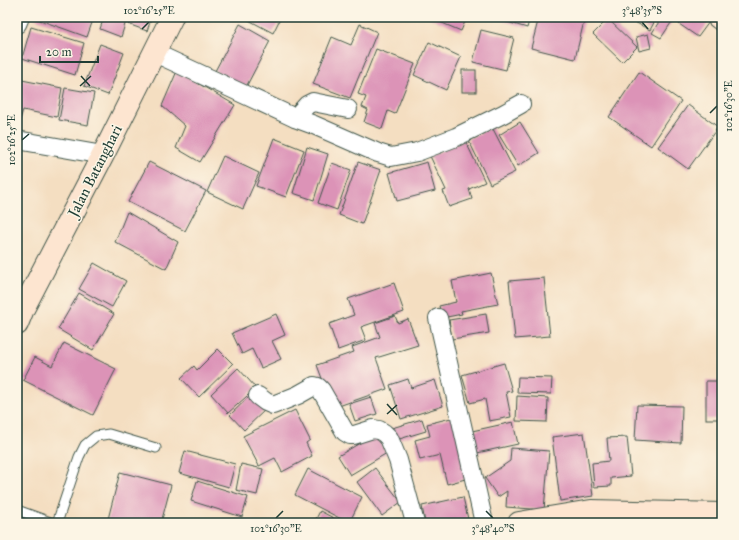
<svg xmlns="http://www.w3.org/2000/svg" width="739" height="540" font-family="'IM FELL Great Primer',serif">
<rect width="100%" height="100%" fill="#fcf5e5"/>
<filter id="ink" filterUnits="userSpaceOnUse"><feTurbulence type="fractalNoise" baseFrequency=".025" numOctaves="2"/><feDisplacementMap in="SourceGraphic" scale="8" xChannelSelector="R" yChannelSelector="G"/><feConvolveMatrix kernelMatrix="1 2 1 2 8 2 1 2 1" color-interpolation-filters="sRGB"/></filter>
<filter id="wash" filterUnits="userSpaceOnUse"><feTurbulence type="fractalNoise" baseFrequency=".012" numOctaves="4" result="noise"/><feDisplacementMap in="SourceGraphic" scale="16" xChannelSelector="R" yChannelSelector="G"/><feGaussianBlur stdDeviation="0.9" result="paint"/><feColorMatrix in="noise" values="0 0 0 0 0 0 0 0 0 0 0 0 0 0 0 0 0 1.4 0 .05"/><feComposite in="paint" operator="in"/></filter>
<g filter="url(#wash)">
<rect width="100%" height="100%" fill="#f4dec1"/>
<g id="blocks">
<g fill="#dc93b7">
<path d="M34,17H94L87,37L34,18Z"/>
<path d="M104,17H115L126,21L121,37L100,29Z"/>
<path d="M131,17H146L151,19L147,31L128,24Z"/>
<path d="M243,17H281L273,33Z"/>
<path d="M428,17H467L461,31Z"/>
<path d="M491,17H530L527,28Z"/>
<path d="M539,17H585L575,59L531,48Z"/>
<path d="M625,17H657L650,30Z"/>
<path d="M662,17H675L661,38L652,33Z"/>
<path d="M684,17H702L709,22L698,37L679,24Z"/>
<path d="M608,19L637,47L622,62L593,34Z"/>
<path d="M240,24L270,41L246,87L215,71Z"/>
<path d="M360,24L377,32L350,98L313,84L332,37L351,45Z"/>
<path d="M31,27L84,43L75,75L22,58Z"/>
<path d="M481,30L514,38L506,70L473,62Z"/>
<path d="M648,34L651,48L639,51L636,37Z"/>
<path d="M429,42L461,57L446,90L414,75Z"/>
<path d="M100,44L124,53L108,95L84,86Z"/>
<path d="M376,49L415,64L395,114L388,111L382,129L364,122L368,110L362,107L366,97L358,94Z"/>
<rect x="462" y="70" width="14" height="22"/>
<path d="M177,71L235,105L200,162L176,148L185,126L162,106Z"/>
<path d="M639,72L681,101L651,146L609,117Z"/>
<path d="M17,79L62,88L57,117L23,110L17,130Z"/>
<path d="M65,88L94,93L88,125L59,120Z"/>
<path d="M688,105L718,127L688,169L658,147Z"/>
<path d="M520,122L539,153L518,166L499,135Z"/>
<path d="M492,127L515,172L490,184L468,139Z"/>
<path d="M274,138L304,150L286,197L256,186Z"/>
<path d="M465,140L485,182L469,189L472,199L449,207L443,191L446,190L430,156Z"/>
<path d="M307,147L328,154L314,200L293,193Z"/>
<path d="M223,156L259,173L243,209L207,192Z"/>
<path d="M149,162L206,191L185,231L128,202Z"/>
<path d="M358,162L381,170L362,224L339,215Z"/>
<path d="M427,162L435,191L397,201L389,173Z"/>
<path d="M332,163L351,170L337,210L318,203Z"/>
<path d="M127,212L178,242L166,269L115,242Z"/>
<path d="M94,263L126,281L112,307L79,289Z"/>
<path d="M491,273L498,304L461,311L462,314L442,318L439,306L456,302L452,281Z"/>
<path d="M544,278L550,336L515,339L509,281Z"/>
<path d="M394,283L404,312L361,327L366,340L338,350L329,324L354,315L348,299Z"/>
<path d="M79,293L114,314L93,350L58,329Z"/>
<path d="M276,314L285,335L272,341L281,359L261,368L252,349L242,354L232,333Z"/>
<path d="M486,314L489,333L452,339L449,320Z"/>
<path d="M395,316L398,323L408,319L418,345L376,358L387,389L333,408L317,365L354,352L352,347L380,337L375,323Z"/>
<path d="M64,343L116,369L93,415L23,380L35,357L52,366Z"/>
<path d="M218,349L233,364L199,397L181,378L194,366L197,370Z"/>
<path d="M504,363L512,391L506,392L511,417L489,421L485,399L470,403L462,375Z"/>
<path d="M238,368L256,388L228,413L211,394Z"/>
<path d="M518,377L552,378L551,394L517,393Z"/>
<path d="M408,379L411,388L435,380L443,406L401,419L390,385Z"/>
<rect x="706" y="381" width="16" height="38"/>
<path d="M253,393L267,408L244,430L230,415Z"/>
<path d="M517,396L548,398L547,422L516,421Z"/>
<path d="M371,397L377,414L355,421L349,404Z"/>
<path d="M637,405L682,406L681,443L635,440Z"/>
<path d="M295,410L310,440L306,443L312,456L282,472L275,458L259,466L243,436Z"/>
<path d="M455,417L469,478L447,484L440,455L420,460L415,440L430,436L427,424Z"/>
<path d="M422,419L426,431L396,440L392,428Z"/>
<path d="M513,422L518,444L477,453L472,431Z"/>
<path d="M584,433L593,496L560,501L552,437Z"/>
<path d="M375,434L387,453L350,475L338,456Z"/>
<path d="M627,437L631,476L611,478V486L594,487L592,463L609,461L607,438Z"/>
<path d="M511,448L549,451L544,510L506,507L507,491L498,497L485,478L510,461Z"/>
<path d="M185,451L235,464L229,487L179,473Z"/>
<path d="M241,464L263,469L257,495L236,490Z"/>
<path d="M375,468L401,502L382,516L357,482Z"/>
<path d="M308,469L362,497L349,523L295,495Z"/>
<path d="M120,472L171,485L161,523H107Z"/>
<path d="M197,481L248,497L242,517L191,501Z"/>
<path d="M463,497L468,519L449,523H425L422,506Z"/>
<path d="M320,511L343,523H314Z"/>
</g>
</g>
</g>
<g filter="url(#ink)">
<use href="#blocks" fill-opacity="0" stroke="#3f5549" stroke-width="1"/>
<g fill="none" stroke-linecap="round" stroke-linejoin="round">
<defs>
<g id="lane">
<path d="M17,510L53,523"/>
<path d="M57,523L79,457L85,445L96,436L109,434L156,448"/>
</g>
<g id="street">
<path d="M17,24L20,17"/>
<path d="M155,53L295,118L314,125L378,153L391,157L417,152L456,137L503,114L521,104"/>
<path d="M295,118L307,105L313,102L348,109"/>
<path d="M17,140L103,155"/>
<path d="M438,318L484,523"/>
<path d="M258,396L266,402L273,405L298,395L314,386L318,387L321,390L345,432L350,435H354L373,429L379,430L384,433L389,438L398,460L415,523"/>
</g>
<g id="secondary">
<path d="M718,17L722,20"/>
<path d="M17,324L23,309L103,155L172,17"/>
<path d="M519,523L591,511L722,514"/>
</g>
</defs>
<use href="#lane" stroke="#3f5549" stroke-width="11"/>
<use href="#street" stroke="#3f5549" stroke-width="20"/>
<use href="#secondary" stroke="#3f5549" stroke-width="24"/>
<use href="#lane" stroke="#fff" stroke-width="9"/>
<use href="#street" stroke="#fff" stroke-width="18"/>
<use href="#secondary" stroke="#fde5d0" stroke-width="22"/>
</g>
</g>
<path fill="none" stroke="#1f3d34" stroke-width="1.5" d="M642,22L648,29M142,29L149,22M81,76L90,86M80,86L91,76M710,113L717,106M22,140L29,134M387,404L397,415M387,414L397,405M486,511L493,518M276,518L283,511"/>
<g text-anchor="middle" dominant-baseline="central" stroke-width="3" stroke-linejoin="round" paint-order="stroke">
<g font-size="15" fill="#1f3d34" stroke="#fcf5e5">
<text transform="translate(95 171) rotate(-63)">Jalan Batanghari</text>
</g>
</g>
<rect width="739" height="540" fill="none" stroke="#fcf5e5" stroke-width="44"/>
<path d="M40 56v6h58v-6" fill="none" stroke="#1f3d34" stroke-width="2"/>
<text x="46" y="56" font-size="12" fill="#1f3d34" stroke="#fcf5e5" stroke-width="3" paint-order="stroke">20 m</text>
<rect x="22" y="22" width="695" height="496" fill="none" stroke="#1f3d34" stroke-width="1.5"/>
<g font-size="10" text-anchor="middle" fill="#1f3d34">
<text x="149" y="14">102°16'25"E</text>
<text x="642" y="14">3°48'35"S</text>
<text transform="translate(728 106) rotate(-90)" y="4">102°16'30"E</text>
<text transform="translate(11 140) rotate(-90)" y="4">102°16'25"E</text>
<text x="276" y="532">102°16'30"E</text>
<text x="493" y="532">3°48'40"S</text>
</g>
</svg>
